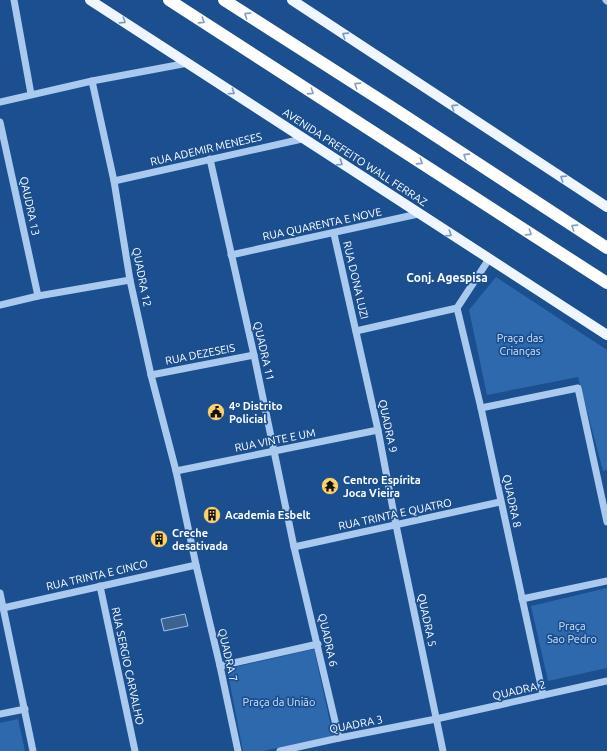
<svg xmlns="http://www.w3.org/2000/svg" width="607" height="751" font-family="Ubuntu,sans-serif">
<rect width="100%" height="100%" fill="#1b4f8f"/>
<g fill="#2e69ad">
<path d="M496,277L607,350V470L603,471L578,377L487,395L469,310Z"/>
<path d="M607,588V668L548,681L531,606Z"/>
<path d="M314,649L333,736L263,751H243L227,669Z"/>
<path d="M18,719L25,751H0V723Z"/>
</g>
<path fill="#3c6290" stroke="#9cc4f0" d="M185,614L188,626L164,631L161,619Z"/>
<g fill="none" stroke-linecap="round" stroke-linejoin="round">
<g stroke="#a9c9ee" stroke-width="7">
<path d="M14,0L31,94"/>
<path d="M606,0L607,1"/>
<path d="M92,81L114,181L130,280L151,375L176,471L196,565L220,666L238,751"/>
<path d="M0,102L92,81L188,63"/>
<path d="M0,122L38,296"/>
<path d="M210,159L254,355L294,547L339,738"/>
<path d="M114,181L302,139"/>
<path d="M334,234L378,430L396,525L443,751"/>
<path d="M231,255L418,214"/>
<path d="M0,305L38,296L130,280"/>
<path d="M457,308L481,408L543,695"/>
<path d="M356,331L457,308L489,259"/>
<path d="M151,375L254,355"/>
<path d="M481,408L578,388L607,522"/>
<path d="M176,471L378,430"/>
<path d="M294,547L500,502"/>
<path d="M100,586L135,751"/>
<path d="M0,593L33,751"/>
<path d="M522,599L607,581"/>
<path d="M3,608L196,565"/>
<path d="M220,666L318,644"/>
<path d="M0,714L25,709"/>
<path d="M280,751L339,738L436,719L607,681"/>
</g>
<g stroke="#f0f6ff" stroke-width="10">
<path d="M90,0L607,335"/>
<path d="M292,0L607,207"/>
</g>
<g stroke="#fff" stroke-width="12">
<path d="M169,0L607,283"/>
<path d="M224,0L393,108L607,248"/>
</g>
</g>
<defs><path id="oneway-chevron" d="M-2-3.5L2.5 0L-2 3.5" fill="none" stroke-width="1.6" stroke-linecap="round" stroke-linejoin="round"/></defs>
<g stroke="#829ec1">
<use href="#oneway-chevron" transform="translate(247 15) rotate(-147)"/>
<use href="#oneway-chevron" transform="translate(202 21) rotate(33)"/>
<use href="#oneway-chevron" transform="translate(357 85) rotate(-147)"/>
<use href="#oneway-chevron" transform="translate(311 92) rotate(33)"/>
<use href="#oneway-chevron" transform="translate(466 156) rotate(-147)"/>
<use href="#oneway-chevron" transform="translate(420 162) rotate(33)"/>
<use href="#oneway-chevron" transform="translate(574 227) rotate(-147)"/>
<use href="#oneway-chevron" transform="translate(529 233) rotate(33)"/>
</g>
<g stroke="#7b9ac1">
<use href="#oneway-chevron" transform="translate(123 21) rotate(33)"/>
<use href="#oneway-chevron" transform="translate(345 35) rotate(-147)"/>
<use href="#oneway-chevron" transform="translate(232 92) rotate(34)"/>
<use href="#oneway-chevron" transform="translate(454 107) rotate(-147)"/>
<use href="#oneway-chevron" transform="translate(340 163) rotate(33)"/>
<use href="#oneway-chevron" transform="translate(563 178) rotate(-147)"/>
<use href="#oneway-chevron" transform="translate(449 234) rotate(33)"/>
</g>
<defs>
<symbol id="civic-disc" viewBox="-11 -11 22 22"><circle r="9.5" fill="#ffd166" stroke="#1b4f8f"/><path d="M-.6-6.5H3V-4.5H.6V-3L4-1V1h2V6H-6V1h2V-1L-.6-3ZM-1.2 2.5V6h2.4V2.5Z" fill="#111"/></symbol>
<symbol id="temple-disc" viewBox="-11 -11 22 22"><circle r="9.5" fill="#ffd166" stroke="#1b4f8f"/><path d="M0-6L5-2H3V0L6.5 2.5H4V6H1.5V3h-3V6H-4V2.5H-6.5L-3 0V-2H-5Z" fill="#111"/></symbol>
<symbol id="building-disc" viewBox="-11 -11 22 22"><circle r="9.5" fill="#ffd166" stroke="#1b4f8f"/><path d="M-4-6H4V6H1V3H-1V6H-4ZM-2.5-4.3h1.7v1.8h-1.7ZM.8-4.3h1.7v1.8H.8ZM-2.5-1h1.7V.8h-1.7ZM.8-1h1.7V.8H.8Z" fill="#111"/></symbol>
</defs>
<g fill-rule="evenodd">
<use href="#civic-disc" x="206" y="402" width="20" height="20"/>
<use href="#temple-disc" x="320" y="476" width="20" height="20"/>
<use href="#building-disc" x="202" y="505" width="20" height="20"/>
<use href="#building-disc" x="149" y="529" width="20" height="20"/>
</g>
<g text-anchor="middle" dominant-baseline="central" stroke-width="3.5" stroke-linejoin="round" paint-order="stroke">
<g font-size="11" fill="#fff" stroke="#1b4f8f">
<text transform="translate(206 149) rotate(-13)">RUA ADEMIR MENESES</text>
<text transform="translate(355 157) rotate(33)">AVENIDA PREFEITO WALL FERRAZ</text>
<text transform="translate(30 206) rotate(78)">QAUDRA 13</text>
<text transform="translate(322 224) rotate(-12)">RUA QUARENTA E NOVE</text>
<text transform="translate(142 277) rotate(79)">QUADRA 12</text>
<text transform="translate(356 280) rotate(77)">RUA DONA LUZI</text>
<text transform="translate(264 351) rotate(77)">QUADRA 11</text>
<text transform="translate(200 354) rotate(-11)">RUA DEZESEIS</text>
<text transform="translate(388 426) rotate(78)">QUADRA 9</text>
<text transform="translate(275 440) rotate(-11)">RUA VINTE E UM</text>
<text transform="translate(512 501) rotate(78)">QUADRA 8</text>
<text transform="translate(395 514) rotate(-12)">RUA TRINTA E QUATRO</text>
<text transform="translate(97 575) rotate(-13)">RUA TRINTA E CINCO</text>
<text transform="translate(427 620) rotate(78)">QUADRA 5</text>
<text transform="translate(328 640) rotate(77)">QUADRA 6</text>
<text transform="translate(228 655) rotate(77)">QUADRA 7</text>
<text transform="translate(128 666) rotate(78)">RUA SERGIO CARVALHO</text>
<text transform="translate(519 690) rotate(-13)">QUADRA 2</text>
<text transform="translate(356 724) rotate(-11)">QUADRA 3</text>
</g>
<g font-size="11" fill="#cfe3fa" stroke="#1b4f8f">
<text x="520" y="338">Praça das<tspan x="520" dy="13">Crianças</tspan></text>
<text x="572" y="626">Praça<tspan x="572" dy="13">Sao Pedro</tspan></text>
<text x="279" y="702">Praça da União</text>
</g>
<g font-size="11" font-weight="bold" fill="#fff" stroke="#1b4f8f" text-anchor="start">
<text x="229" y="406">4º Distrito<tspan x="229" dy="13">Policial</tspan></text>
<text x="343" y="480">Centro Espírita<tspan x="343" dy="13">Joca Vieira</tspan></text>
<text x="225" y="515">Academia Esbelt</text>
<text x="172" y="533">Creche<tspan x="172" dy="13">desativada</tspan></text>
</g>
<g font-size="12" font-weight="bold" fill="#fff" stroke="#1b4f8f">
<text x="447" y="277">Conj. Agespisa</text>
</g>
</g>
</svg>
